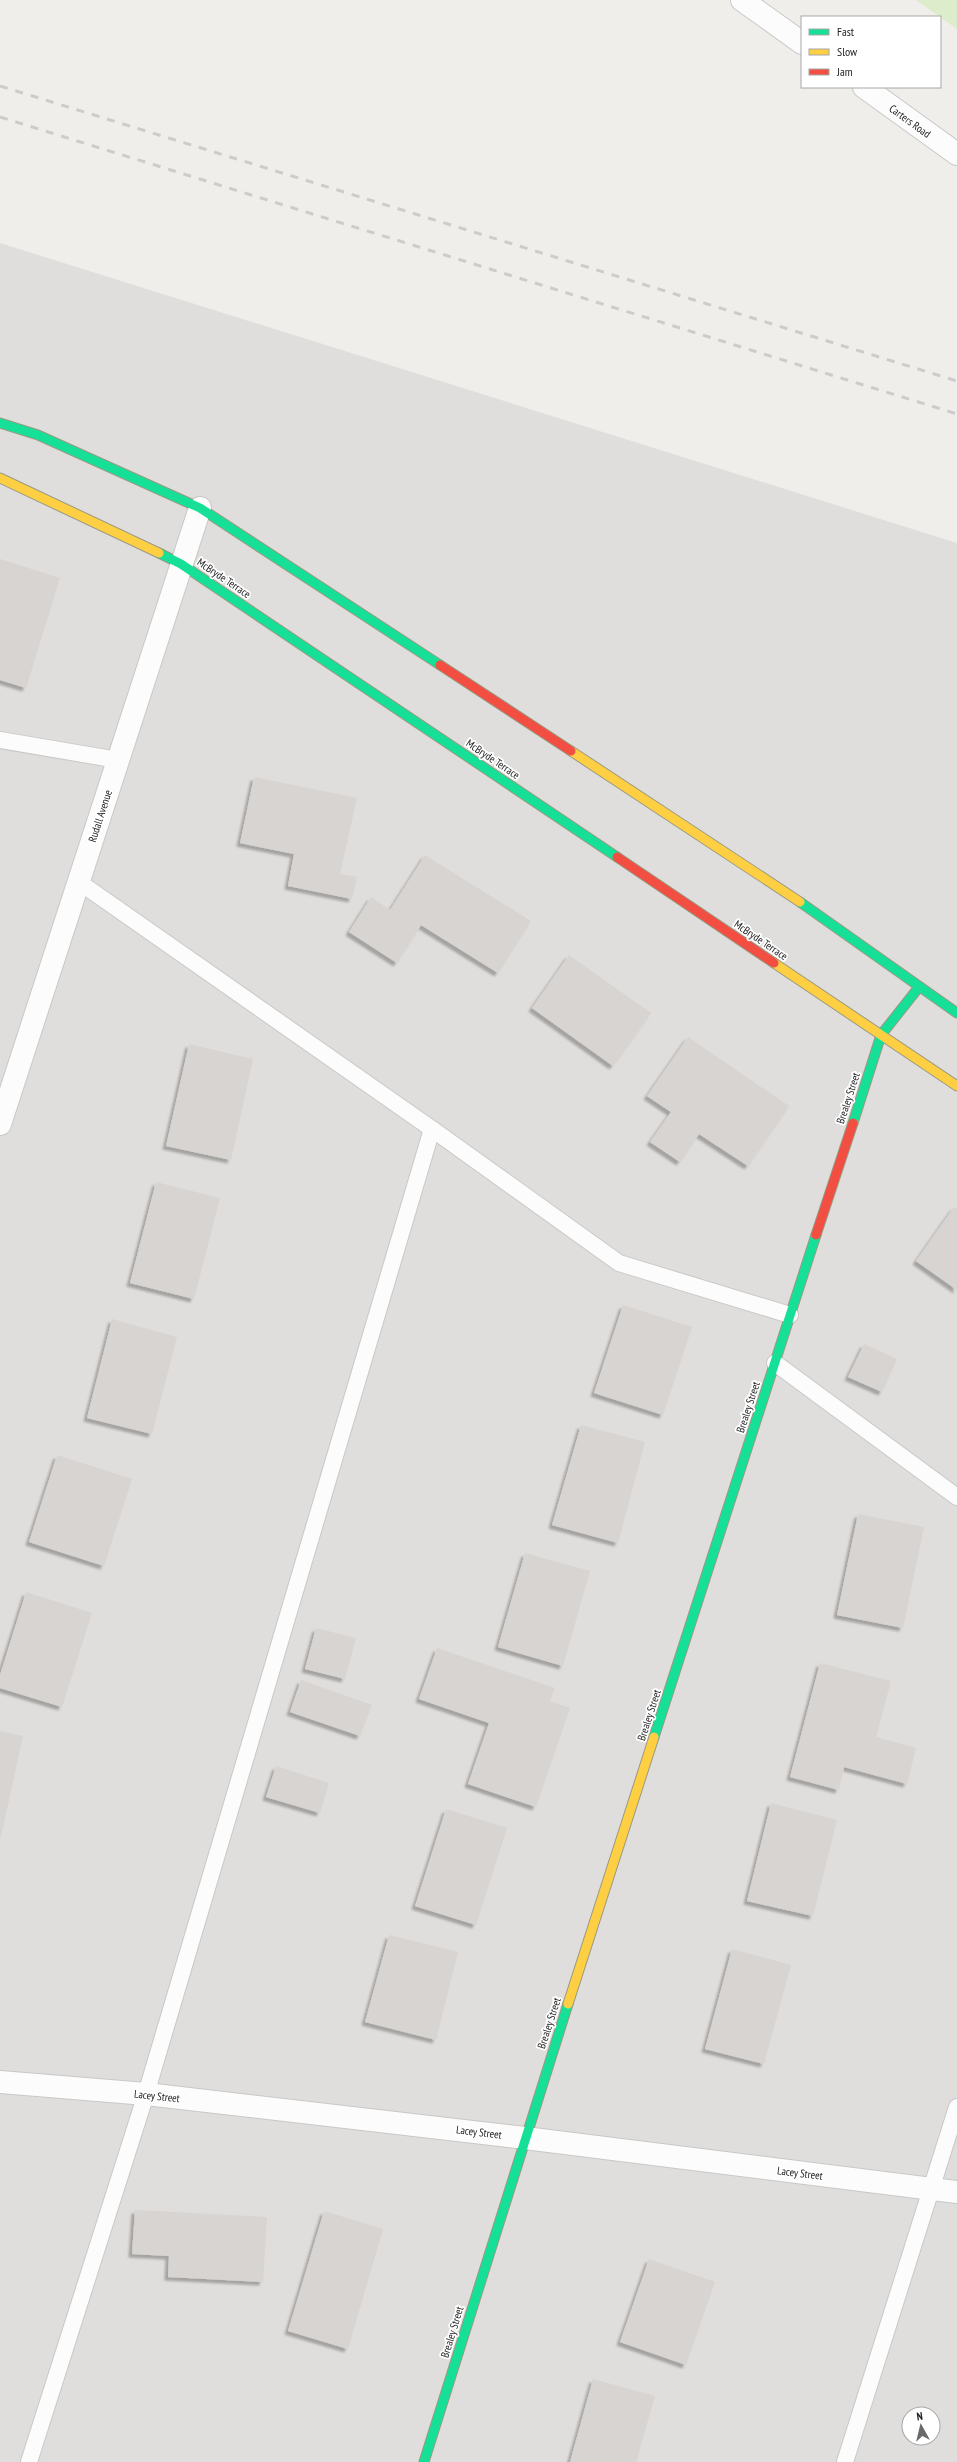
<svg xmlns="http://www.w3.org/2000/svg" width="957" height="2462" font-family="'PT Sans Narrow',sans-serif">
<defs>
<filter id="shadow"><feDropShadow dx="-3.5" dy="3.5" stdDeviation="1" flood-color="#0004"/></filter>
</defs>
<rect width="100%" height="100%" fill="#f0eeeb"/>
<path fill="#dfdedc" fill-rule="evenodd" d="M0,243L957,543V2462H0ZM909,2414H933V2438H909Z"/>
<path fill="#ddeccb" d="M916,0H957V29Z"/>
<g fill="#d7d4d2" filter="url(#shadow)">
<path d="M0,559L60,578L26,688L0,680Z"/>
<path d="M254,777L357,798L340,874L357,877L352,899L288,886L294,854L240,843Z"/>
<path d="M425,855L531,921L498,973L421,925L397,963L349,932L371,897L390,910Z"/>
<path d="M569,955L651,1013L613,1066L532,1008Z"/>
<path d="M688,1037L789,1106L748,1166L699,1134L680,1162L650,1142L671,1112L647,1096Z"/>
<path d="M189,1044L253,1059L231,1160L166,1146Z"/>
<path d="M156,1182L220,1198L194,1299L130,1283Z"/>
<path d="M954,1207L957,1209V1290L916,1261Z"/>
<path d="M623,1305L692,1327L663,1415L594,1393Z"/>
<path d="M112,1319L177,1337L152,1434L87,1418Z"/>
<path d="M864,1344L897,1359L882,1392L848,1377Z"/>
<path d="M581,1425L645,1442L618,1543L552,1525Z"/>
<path d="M57,1455L132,1479L104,1566L29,1542Z"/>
<path d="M858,1514L924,1527L903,1628L837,1615Z"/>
<path d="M525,1553L590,1571L563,1666L498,1647Z"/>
<path d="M26,1592L92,1613L62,1707L0,1688V1675Z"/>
<path d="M316,1628L356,1638L345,1679L305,1669Z"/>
<path d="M437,1648L555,1688L550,1701L570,1708L536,1807L468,1784L489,1723L419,1699Z"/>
<path d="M820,1663L891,1681L876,1737L916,1748L907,1784L844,1767L839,1790L790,1777Z"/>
<path d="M301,1680L372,1705L360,1736L290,1712Z"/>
<path d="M0,1731L23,1736L1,1837H0Z"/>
<path d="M276,1766L329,1783L320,1813L266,1797Z"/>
<path d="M771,1803L837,1820L813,1916L747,1901Z"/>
<path d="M446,1809L507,1828L476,1925L415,1906Z"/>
<path d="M389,1935L458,1952L436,2040L365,2022Z"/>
<path d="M732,1949L791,1965L764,2064L705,2049Z"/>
<path d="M135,2210L267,2217L263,2282L168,2277L169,2256L132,2254Z"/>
<path d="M324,2211L383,2229L348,2349L288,2331Z"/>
<path d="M649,2259L715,2282L686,2365L620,2342Z"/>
<path d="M593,2379L655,2396L636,2462H570Z"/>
</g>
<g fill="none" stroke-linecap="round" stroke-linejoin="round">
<defs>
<g id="lane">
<path d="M0,740L118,760"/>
<path d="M79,882L432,1129L619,1263L790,1315"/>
<path d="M775,1363L957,1497"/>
<path d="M29,2462L146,2094L432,1129"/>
<path d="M845,2462L957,2107"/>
</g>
<g id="street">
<path d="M742,0L802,43"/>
<path d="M864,87L957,154"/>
<path d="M0,1124L200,508"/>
<path d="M0,2082L146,2094L525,2138L957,2192"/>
</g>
<g id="fast">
<path d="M0,423L38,435L200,508L440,665"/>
<path d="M159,553L181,564L617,857"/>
<path d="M800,902L957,1013"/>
<path d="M853,1123L881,1035L919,987"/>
<path d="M654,1737L816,1235"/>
<path d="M424,2462L568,2004"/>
</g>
<g id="slow">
<path d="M0,478L159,553"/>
<path d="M571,751L800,902"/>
<path d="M774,963L957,1086"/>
<path d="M568,2004L654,1737"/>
</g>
<g id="jam">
<path d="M440,665L571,751"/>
<path d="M617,857L774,963"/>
<path d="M816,1235L853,1123"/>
</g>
</defs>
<use href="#lane" stroke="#c9c8c7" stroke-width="18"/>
<use href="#street" stroke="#c9c8c7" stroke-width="24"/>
<use href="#fast" stroke="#999a82" stroke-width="11"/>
<use href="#slow" stroke="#999a82" stroke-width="11"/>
<use href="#jam" stroke="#999a82" stroke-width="11"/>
<use href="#lane" stroke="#fdfcfc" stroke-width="16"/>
<use href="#street" stroke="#fdfcfc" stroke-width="22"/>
<use href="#fast" stroke="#16e098" stroke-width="9"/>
<use href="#slow" stroke="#ffcf43" stroke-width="9"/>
<use href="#jam" stroke="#f24e42" stroke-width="9"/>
<g stroke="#ccc" stroke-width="3" stroke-dasharray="8 8" stroke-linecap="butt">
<path d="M0,86L957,381"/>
<path d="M0,117L957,414"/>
</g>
</g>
<g text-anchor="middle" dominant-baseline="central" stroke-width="3.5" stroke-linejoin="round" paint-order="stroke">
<g font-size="11" fill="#222" stroke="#fff">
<text transform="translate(910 121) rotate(36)">Carters Road</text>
<text transform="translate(224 578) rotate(34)">McBryde Terrace</text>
<text transform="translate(493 759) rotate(34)">McBryde Terrace</text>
<text transform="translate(100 816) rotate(-72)">Rudall Avenue</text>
<text transform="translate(761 940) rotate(34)">McBryde Terrace</text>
<text transform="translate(848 1098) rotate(-72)">Brealey Street</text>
<text transform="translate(748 1407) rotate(-72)">Brealey Street</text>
<text transform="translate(649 1715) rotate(-72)">Brealey Street</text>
<text transform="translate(549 2023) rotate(-72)">Brealey Street</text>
<text transform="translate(157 2096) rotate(6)">Lacey Street</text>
<text transform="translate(479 2132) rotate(7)">Lacey Street</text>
<text transform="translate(800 2173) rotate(7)">Lacey Street</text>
<text transform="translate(452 2332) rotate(-73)">Brealey Street</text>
</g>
</g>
<rect x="801" y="16" width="140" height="72" fill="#ffffff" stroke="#a7a7a7"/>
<rect x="809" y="29" width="20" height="6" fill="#16e098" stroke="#a7a7a7"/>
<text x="837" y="36" font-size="12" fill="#222222">Fast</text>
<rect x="809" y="49" width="20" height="6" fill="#ffcf43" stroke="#a7a7a7"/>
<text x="837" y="56" font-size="12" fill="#222222">Slow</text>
<rect x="809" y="69" width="20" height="6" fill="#f24e42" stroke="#a7a7a7"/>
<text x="837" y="76" font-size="12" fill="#222222">Jam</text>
<g transform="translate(921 2426) rotate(352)"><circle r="19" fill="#ffffff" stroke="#a7a7a7"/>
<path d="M0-3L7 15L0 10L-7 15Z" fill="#6a6968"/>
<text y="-6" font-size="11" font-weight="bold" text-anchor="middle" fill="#222222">N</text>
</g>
</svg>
